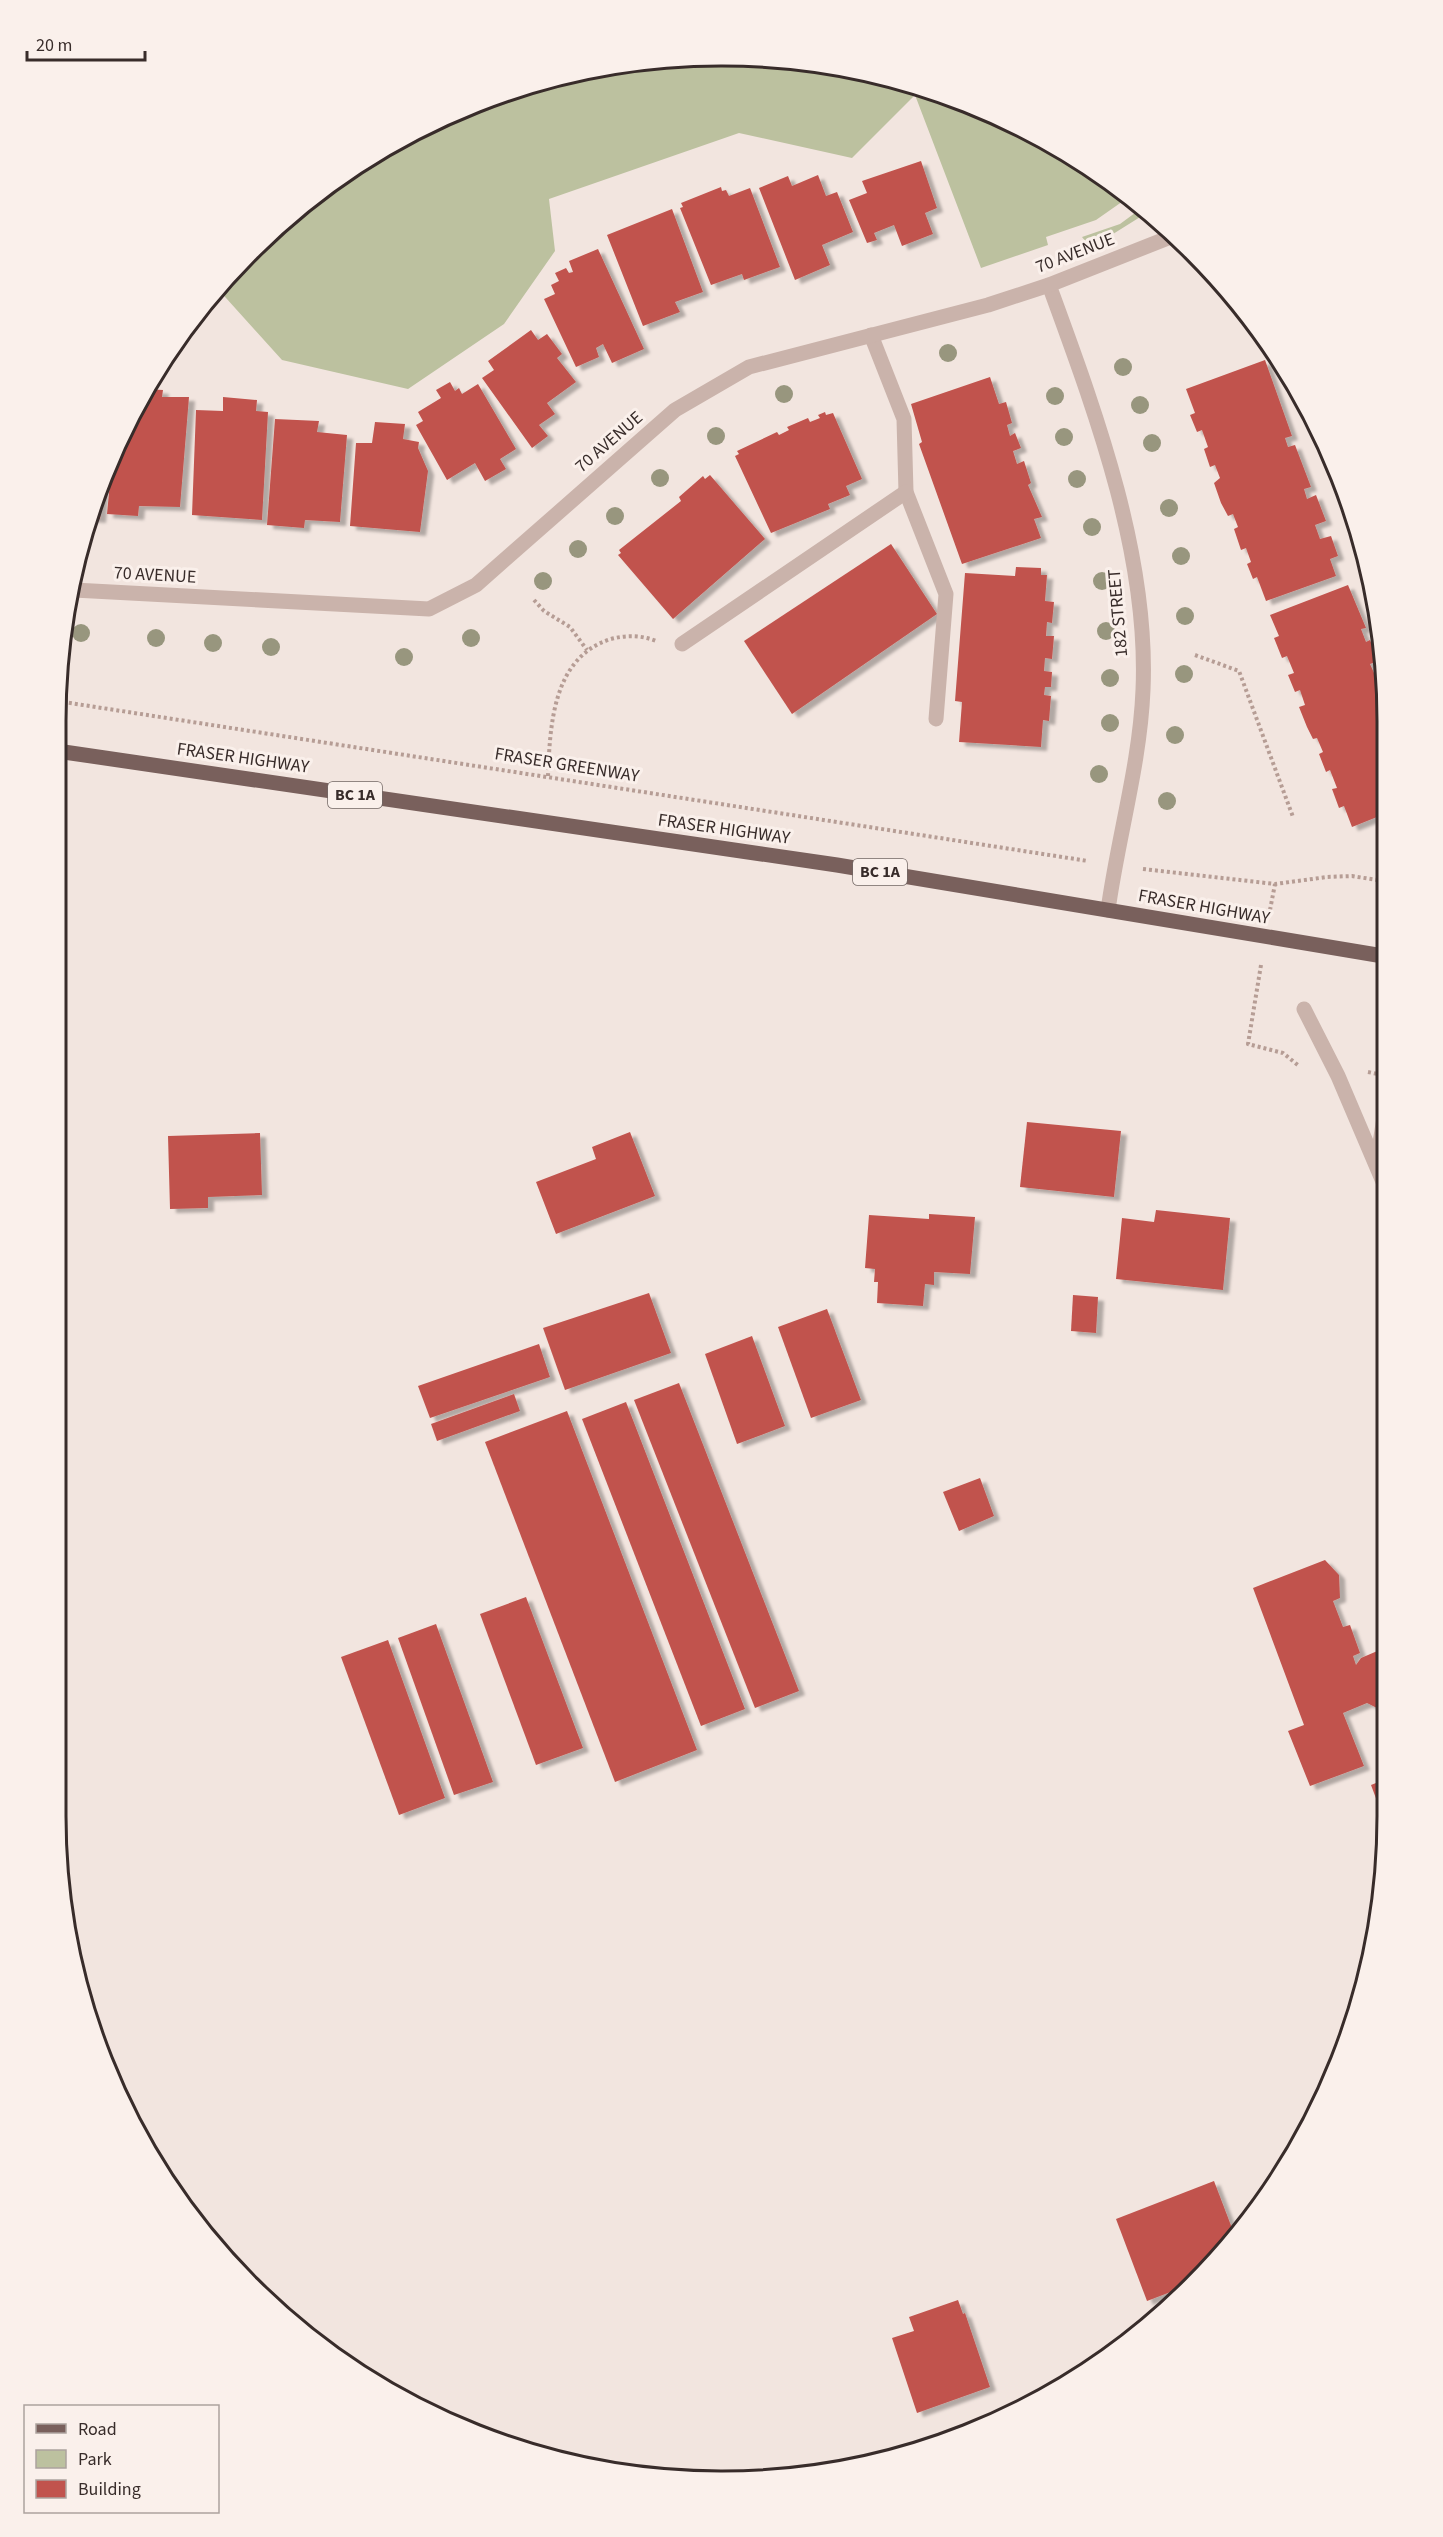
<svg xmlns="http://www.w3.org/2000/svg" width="1443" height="2537" font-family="'Source Sans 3',sans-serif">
<defs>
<filter id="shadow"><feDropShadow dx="6" dy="4" stdDeviation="1.5" flood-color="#0004"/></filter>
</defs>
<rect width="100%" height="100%" fill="#f2e5df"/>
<g fill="#bcc19f">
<path d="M678,57L809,61L936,91L1055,145L1126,199L1096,220L1046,237L1048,245L981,268L915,95L852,158L739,133L549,199L555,251L504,324L408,389L282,360L217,288L316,193L427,124L549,78Z"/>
<path d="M1139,210L1145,214L1113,234L1086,242L1082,237L1120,224Z"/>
</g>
<g fill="#c1534d" filter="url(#shadow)">
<path d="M921,161L937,208L925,213L933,234L902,246L894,225L874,233L877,240L867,243L849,200L867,193L862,181Z"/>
<path d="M818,175L826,196L837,192L853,232L822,245L830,265L795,280L759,188L788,176L792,186Z"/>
<path d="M721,187L722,191L726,190L729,196L750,188L780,267L744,280L742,274L711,285L680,208L683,207L681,203Z"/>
<path d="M672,209L703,292L675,302L680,312L643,326L607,235Z"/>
<path d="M598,249L644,349L612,363L603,344L596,348L599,357L576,367L544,299L555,294L551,285L559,281L555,273L566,268L569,273L573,272L569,261Z"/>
<path d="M531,330L538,340L547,334L562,354L557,358L576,382L547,403L555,414L539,425L548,436L532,448L482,378L494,370L488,361Z"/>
<path d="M1265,360L1292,436L1285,438L1288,447L1295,445L1311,487L1304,489L1307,499L1316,495L1326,521L1315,525L1320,539L1331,536L1338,556L1330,559L1336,576L1266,601L1257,577L1253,579L1247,564L1251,562L1246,548L1241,550L1234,529L1238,527L1233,514L1228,516L1221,503L1214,483L1220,478L1215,465L1210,467L1204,449L1208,447L1202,430L1197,432L1190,415L1195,413L1186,389Z"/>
<path d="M990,377L999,404L1006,402L1012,423L1007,425L1010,436L1015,433L1021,448L1013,451L1017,464L1024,461L1031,483L1028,485L1042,517L1034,519L1041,538L962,564L919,444L922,442L911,404Z"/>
<path d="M450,382L455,391L459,388L462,394L478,384L516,449L500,459L506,469L485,481L475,463L447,480L416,425L423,421L418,412L441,398L436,390Z"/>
<path d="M145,389L163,390L162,397H189L180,507L139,506L138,516L107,514L112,461Z"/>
<path d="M223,397L257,400L256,411L268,412L262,520L192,515L196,410L223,411Z"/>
<path d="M825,412L826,415L833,413L862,479L846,486L850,495L828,504L830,509L771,533L735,456L739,454L737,451L777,432L779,435L789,430L787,427L808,418L810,422L820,418L818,415Z"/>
<path d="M275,419L319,421L317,432L347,435L340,522L305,520L304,528L267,525Z"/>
<path d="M375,422L405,424L403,439L419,442L418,448L428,471L420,532L350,526L356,443H372Z"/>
<path d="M710,475L765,539L673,619L618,555L621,553L619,550L681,501L679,497L703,476L705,479Z"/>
<path d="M103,481L100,519L89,518L91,508Z"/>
<path d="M891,544L937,614L792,714L744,641Z"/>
<path d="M1016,567L1041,568V575H1047L1045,601L1054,602L1052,623L1047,622L1046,636H1054L1052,659L1045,658L1044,671L1052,672L1051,687H1045L1044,695L1051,696L1049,721L1043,720L1041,747L959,742L962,702L955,701L965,573L1015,576Z"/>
<path d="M1348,585L1366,628L1361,629L1366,642L1370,640L1378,661L1370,664L1374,673L1380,671L1382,675V815L1352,827L1344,806L1339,808L1332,789L1337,788L1330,770L1326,772L1319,754L1323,752L1317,738L1313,739L1307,727L1299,707L1305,705L1300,690L1295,692L1288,675L1294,673L1287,656L1282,658L1274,638L1279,636L1270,615Z"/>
<path d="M1027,1122L1121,1131L1114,1197L1020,1187Z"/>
<path d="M630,1132L655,1196L556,1234L536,1182L596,1159L592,1147Z"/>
<path d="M260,1133L262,1195L208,1197V1208L170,1209L168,1136Z"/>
<path d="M1156,1210L1230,1218L1223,1290L1116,1279L1122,1218L1154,1222Z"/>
<path d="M929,1214L975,1217L970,1274L934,1272V1285L925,1284L923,1306L877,1303L878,1282H874L875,1269L865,1268L869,1215L929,1219Z"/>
<path d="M649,1293L671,1353L565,1390L543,1328Z"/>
<path d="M1073,1295L1098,1297L1096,1333L1071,1331Z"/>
<path d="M827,1309L861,1400L811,1418L778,1327Z"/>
<path d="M752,1336L785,1426L737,1444L705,1354Z"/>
<path d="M539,1344L550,1377L430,1418L418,1386Z"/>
<path d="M679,1383L799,1691L755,1708L634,1400Z"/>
<path d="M514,1394L520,1411L437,1441L431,1424Z"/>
<path d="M626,1402L745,1709L701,1726L582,1419Z"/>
<path d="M567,1411L697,1750L615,1782L485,1442Z"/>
<path d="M980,1478L994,1516L959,1531L943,1492Z"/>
<path d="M1325,1560L1339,1575L1340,1598L1333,1601L1343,1627L1350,1625L1360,1653L1353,1656L1356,1665L1361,1658L1382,1649L1385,1651L1386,1707L1379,1709L1367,1703L1343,1713L1364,1766L1310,1786L1288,1731L1304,1725L1253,1588Z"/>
<path d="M526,1597L583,1748L536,1765L480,1614Z"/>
<path d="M436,1624L493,1782L454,1795L398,1638Z"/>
<path d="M388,1640L445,1798L399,1815L341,1657Z"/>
<path d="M1386,1779V1825L1371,1785Z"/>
<path d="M1214,2181L1235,2236L1222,2254L1194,2283L1147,2301L1116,2219Z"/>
<path d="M958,2300L963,2314L965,2313L990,2387L917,2413L892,2338L914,2331L909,2317Z"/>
</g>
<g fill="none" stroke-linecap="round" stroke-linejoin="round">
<g stroke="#b69d95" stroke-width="4" stroke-dasharray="3 3" stroke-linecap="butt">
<path d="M534,600L544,611L570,627L587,650"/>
<path d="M1195,655L1239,671L1293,817"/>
<path d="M57,701L1088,861"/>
<path d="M548,776C550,724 553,657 611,639C626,635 641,635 656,641"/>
<path d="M1143,869L1275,884L1327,877L1352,876L1383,881"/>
<path d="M1270,910L1275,884"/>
<path d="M1261,965L1248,1044L1283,1053L1299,1066"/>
<path d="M1368,1072L1383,1075"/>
</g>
<g stroke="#cab3ab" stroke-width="15">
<path d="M1049,285C1095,411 1149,554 1143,690C1140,764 1118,837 1108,910"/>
<path d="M871,335L904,419L906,492L946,594L936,719"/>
<path d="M74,590L429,609L476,585L675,410L749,367L988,305L1049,285L1173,236"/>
<path d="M682,644L906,492"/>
<path d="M1304,1009L1338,1076L1384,1184"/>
<path d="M1377,1162L1384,1118"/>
</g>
<path stroke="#79605c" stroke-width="15" d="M57,751L837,865L1383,956"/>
</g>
<g fill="#98967e">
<circle cx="948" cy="353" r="9"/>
<circle cx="1123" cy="367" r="9"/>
<circle cx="784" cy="394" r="9"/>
<circle cx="1055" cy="396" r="9"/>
<circle cx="1140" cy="405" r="9"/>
<circle cx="716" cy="436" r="9"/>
<circle cx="1064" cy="437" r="9"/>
<circle cx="1152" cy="443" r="9"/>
<circle cx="660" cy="478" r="9"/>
<circle cx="1077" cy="479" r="9"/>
<circle cx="1169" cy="508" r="9"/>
<circle cx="615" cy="516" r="9"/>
<circle cx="1092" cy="527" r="9"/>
<circle cx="578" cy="549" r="9"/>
<circle cx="1181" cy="556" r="9"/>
<circle cx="543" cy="581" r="9"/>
<circle cx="1102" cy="581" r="9"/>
<circle cx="1185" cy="616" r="9"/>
<circle cx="1106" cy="631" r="9"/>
<circle cx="81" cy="633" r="9"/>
<circle cx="156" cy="638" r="9"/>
<circle cx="471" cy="638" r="9"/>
<circle cx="213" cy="643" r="9"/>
<circle cx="271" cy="647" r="9"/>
<circle cx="404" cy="657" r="9"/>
<circle cx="1184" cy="674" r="9"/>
<circle cx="1110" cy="678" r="9"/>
<circle cx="1110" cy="723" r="9"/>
<circle cx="1175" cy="735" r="9"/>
<circle cx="1099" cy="774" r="9"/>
<circle cx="1167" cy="801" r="9"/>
</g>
<g text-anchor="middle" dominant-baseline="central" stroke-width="6" stroke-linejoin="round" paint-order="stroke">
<g fill="#faf0eb" stroke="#726764" stroke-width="1.5">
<rect x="328" y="782" width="54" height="26" rx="4.5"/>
<rect x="853" y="859" width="54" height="26" rx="4.5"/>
</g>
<g font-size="16" font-weight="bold" fill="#382c2a">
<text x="355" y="795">BC 1A</text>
<text x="880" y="872">BC 1A</text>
</g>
<g font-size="18" fill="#382c2a" stroke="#faf0eb">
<text transform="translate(1075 253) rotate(-21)">70 AVENUE</text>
<text transform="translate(609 442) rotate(-41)">70 AVENUE</text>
<text transform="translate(155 575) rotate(3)">70 AVENUE</text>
<text transform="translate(1118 613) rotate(-95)">182 STREET</text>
<text transform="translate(243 758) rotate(8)">FRASER HIGHWAY</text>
<text transform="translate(567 765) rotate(9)">FRASER GREENWAY</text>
<text transform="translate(724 829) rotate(8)">FRASER HIGHWAY</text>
<text transform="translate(1204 907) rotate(10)">FRASER HIGHWAY</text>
</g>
</g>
<path d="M0 0H1443V2537H0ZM721 66H722A655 655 0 0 1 1377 721V1816A655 655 0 0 1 722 2471H721A655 655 0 0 1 66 1816V721A655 655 0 0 1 721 66Z" fill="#faf0eb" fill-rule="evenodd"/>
<path fill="none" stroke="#382c2a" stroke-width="3" d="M721 66H722A655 655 0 0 1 1377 721V1816A655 655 0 0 1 722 2471H721A655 655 0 0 1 66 1816V721A655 655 0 0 1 721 66Z"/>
<rect x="24" y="2405" width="195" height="108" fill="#faf0eb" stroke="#aca29e" stroke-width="1.5"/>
<rect x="36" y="2424" width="30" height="9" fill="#79605c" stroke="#aca29e" stroke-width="1.5"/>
<text x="78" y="2435" font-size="18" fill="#382c2a">Road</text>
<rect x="36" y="2450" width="30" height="18" fill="#bcc19f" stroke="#aca29e" stroke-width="1.5"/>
<text x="78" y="2465" font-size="18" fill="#382c2a">Park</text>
<rect x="36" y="2480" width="30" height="18" fill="#c1534d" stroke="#aca29e" stroke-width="1.5"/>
<text x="78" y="2495" font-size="18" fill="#382c2a">Building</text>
<path d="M27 51v9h118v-9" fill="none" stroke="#382c2a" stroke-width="3"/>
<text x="36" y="51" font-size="18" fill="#382c2a" stroke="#faf0eb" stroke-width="4.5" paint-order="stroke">20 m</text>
</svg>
